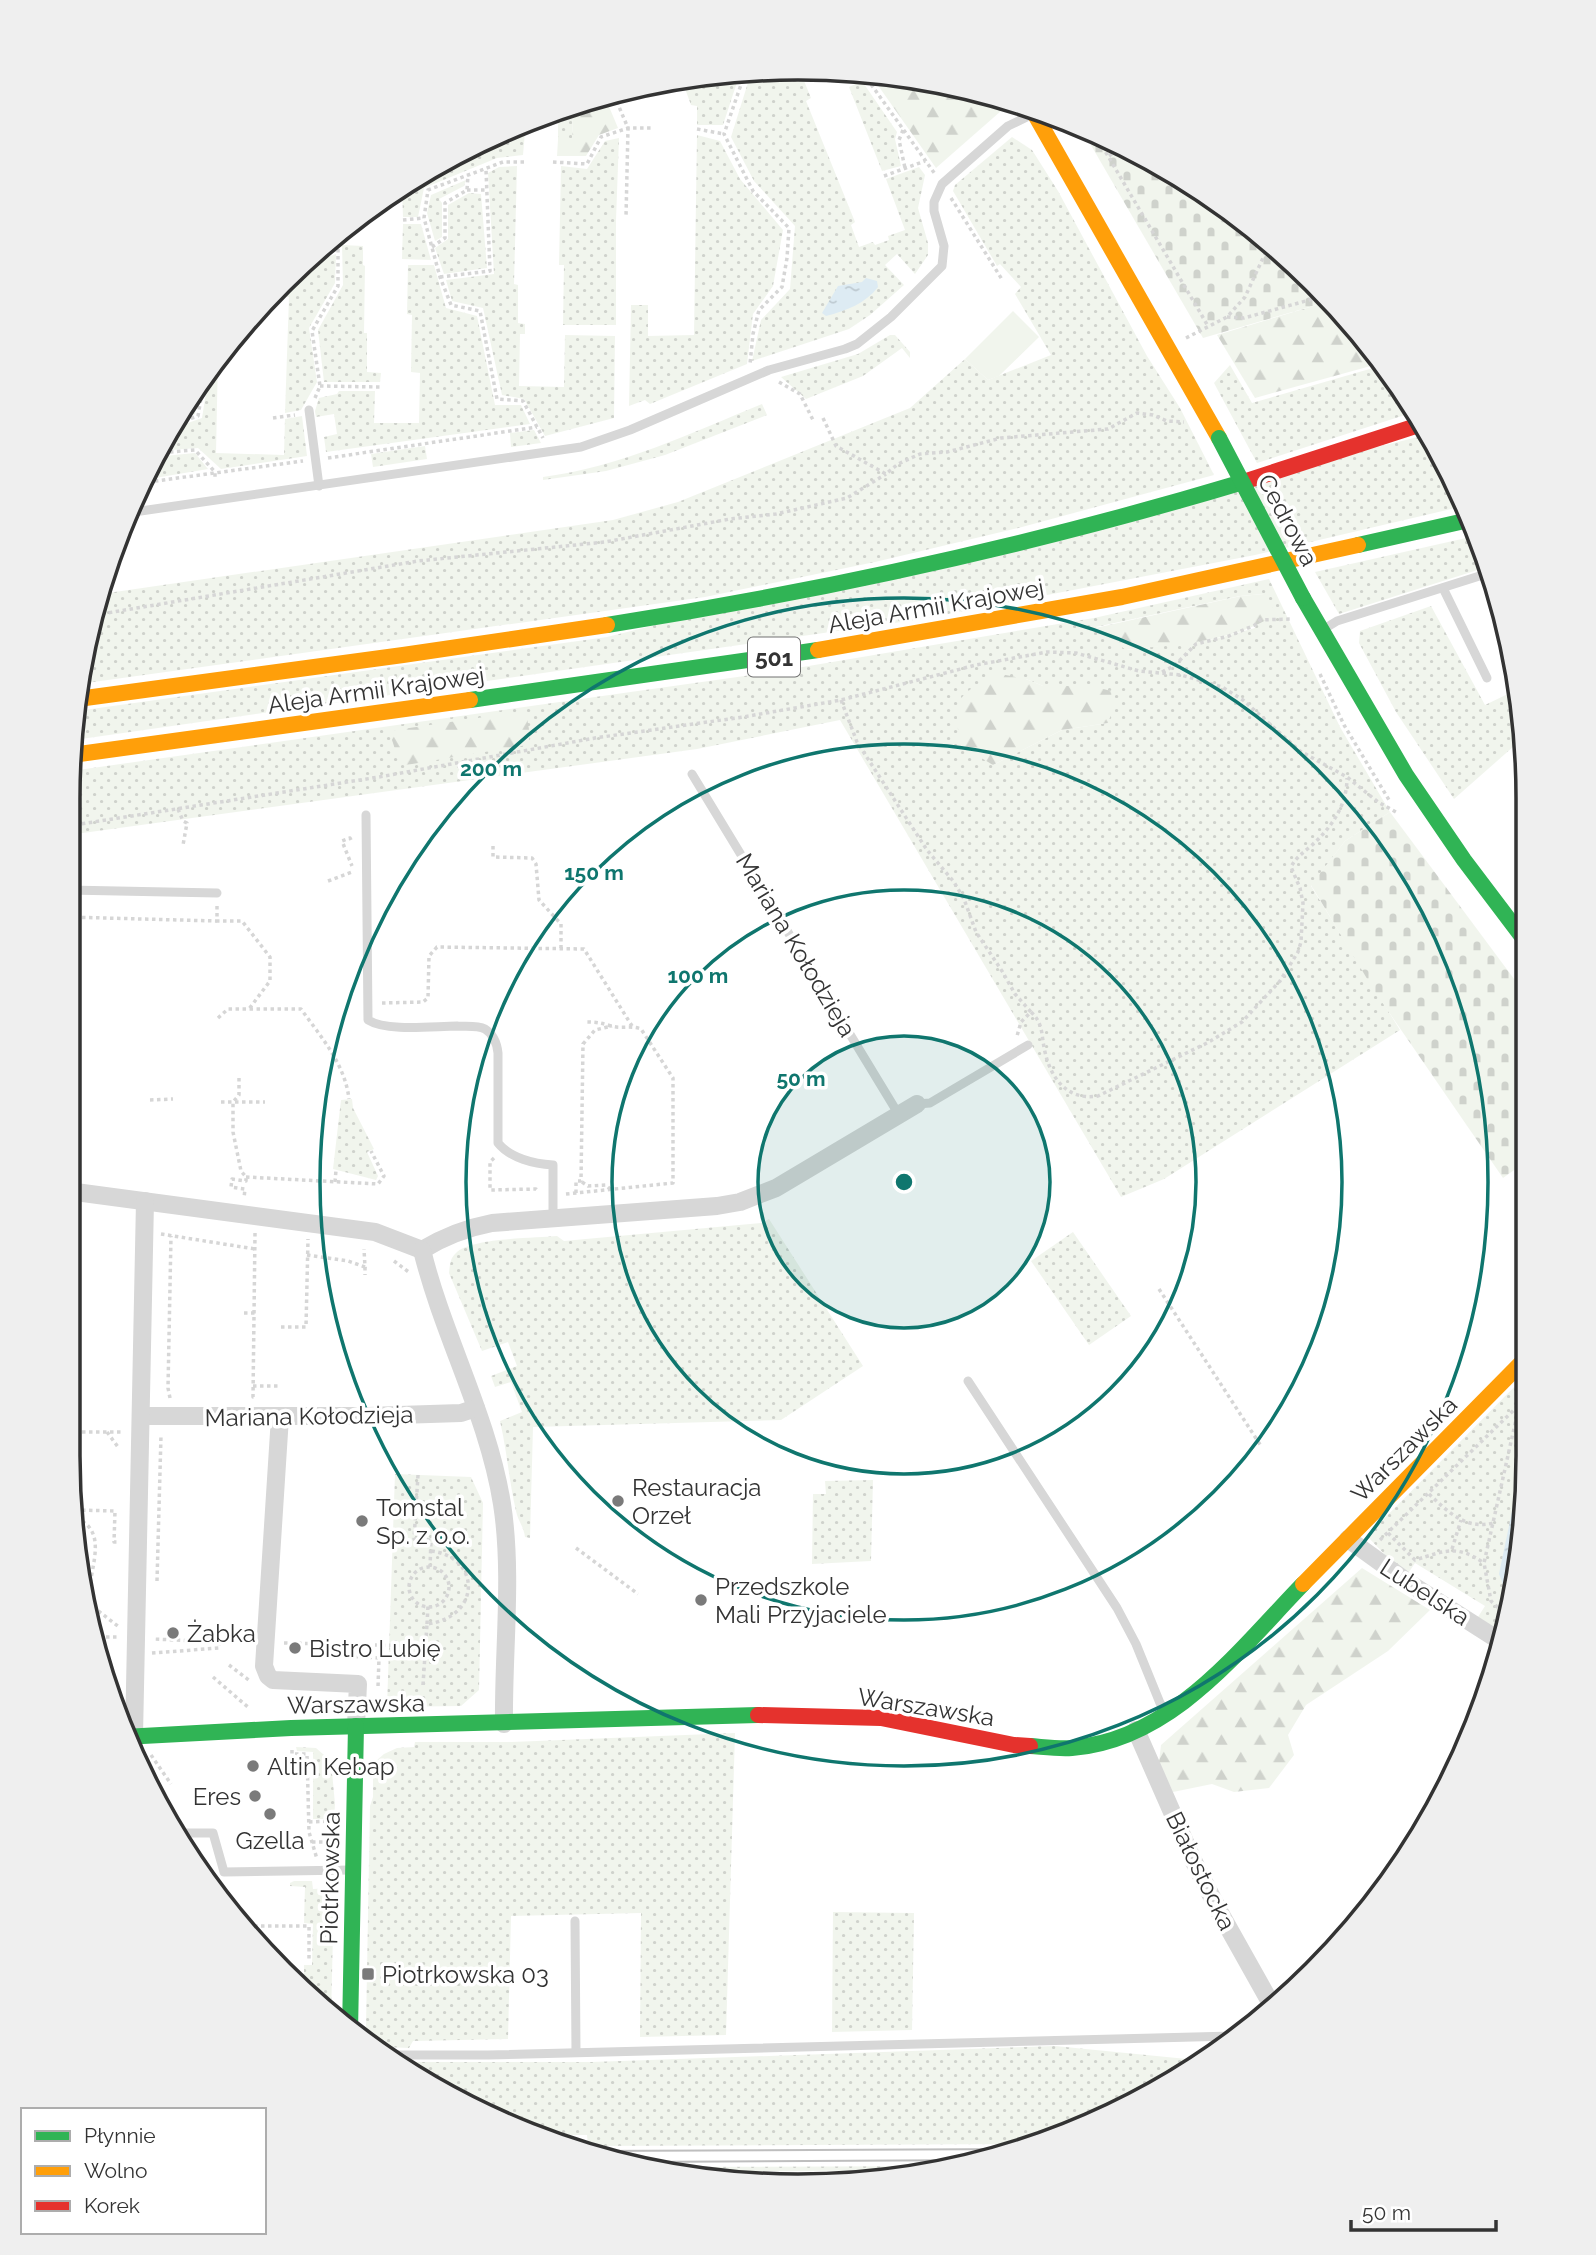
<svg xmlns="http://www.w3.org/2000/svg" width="1596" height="2255" font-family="Raleway,sans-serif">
<defs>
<pattern id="green-dots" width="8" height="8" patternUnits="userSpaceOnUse" patternTransform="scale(1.75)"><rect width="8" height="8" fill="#f1f5ed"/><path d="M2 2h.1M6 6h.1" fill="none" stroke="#cfd2cc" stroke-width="1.8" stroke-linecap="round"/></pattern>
<pattern id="forest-firs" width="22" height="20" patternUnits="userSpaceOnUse" patternTransform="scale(1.75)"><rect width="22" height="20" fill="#f1f5ed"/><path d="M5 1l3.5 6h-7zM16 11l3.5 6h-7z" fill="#cfd2cc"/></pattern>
<pattern id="cemetery-stones" width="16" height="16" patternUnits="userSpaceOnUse" patternTransform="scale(1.75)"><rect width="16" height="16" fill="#f1f5ed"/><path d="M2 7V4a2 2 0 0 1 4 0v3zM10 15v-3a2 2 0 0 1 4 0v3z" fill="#cfd2cc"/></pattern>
<pattern id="water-ripples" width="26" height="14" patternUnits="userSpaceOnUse" patternTransform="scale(1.75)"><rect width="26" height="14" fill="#ddebf3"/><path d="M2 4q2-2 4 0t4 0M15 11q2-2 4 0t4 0" fill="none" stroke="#becad1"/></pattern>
</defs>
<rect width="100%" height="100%" fill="#fff"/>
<g fill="url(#green-dots)" fill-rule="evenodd">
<path d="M800,71L811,98L806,101L855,222L851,225L859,247L873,242L875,245L889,240L888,236L905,230L886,179L919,167L925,175L918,208L928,243V255L915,274L897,254L885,265L904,285L870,315L849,329L752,361L761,320L790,289L795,226L754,181L731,137L751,73Z"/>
<path d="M740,73L723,125H697V106L691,105L683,83L677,84L676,81L702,75Z"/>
<path d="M862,81L897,132L895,139L901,166L882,171L849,87Z"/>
<path d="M573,105L572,141L558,140V123L553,112Z"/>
<path d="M519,127L522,132H525L523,155L497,158L424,188L418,217H403L402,188L433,166Z"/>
<path d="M697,135L720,141L740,179L783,230L773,286L753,314L747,364L650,404L645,400L629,406L631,305H648V336L694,335Z"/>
<path d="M1012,137L1032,150L1058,191L1147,356L1180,408L1214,475L1022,527L875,562L705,597L79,684L81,665L98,623L92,622L101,594L613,520L678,502L910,408L965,359L988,380L1051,355L1015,294L1021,287L1000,264L997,266L953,191L955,185Z"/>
<path d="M619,138L616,220V325H563L564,265H559L561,166L587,169L605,141Z"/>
<path d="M517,166L514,284L518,285V323L525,324V334H520L519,386L564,387L565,335L615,336L614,418L545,436L524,399L502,395L483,308L452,301L446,280L494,274L488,173L499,167Z"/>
<path d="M466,180L464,186L439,199L442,203V237L435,241L427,213L431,195Z"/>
<path d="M469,193L481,194L487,268L444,274L435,248L448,239V205Z"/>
<path d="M403,224H421L431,260L402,259Z"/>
<path d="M342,245L363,246V265L365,266L364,333H367V372L381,373L380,382H324L318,330L343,285Z"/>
<path d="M336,254L335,283L309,328L317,382L301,410L285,413L289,297L277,296V292L300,267Z"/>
<path d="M408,265H434L446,308L477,316L495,405H521L530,424L326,452L324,437L337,434L334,414L316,417L315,411L319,398L337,394L339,391H375L374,423H419L420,373L411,372L412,315L407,314Z"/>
<path d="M890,335H895L910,352V358L902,348L863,376L806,399L781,377L858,354Z"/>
<path d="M218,355L216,453L284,455L285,419L302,416L307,456L221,469L198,448L157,451L168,430L202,418L210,367Z"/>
<path d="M1230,365L1252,403L1380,366L1411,413L1257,463L1214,383Z"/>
<path d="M201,381L195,414L174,421Z"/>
<path d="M762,404L767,415L665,455L606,471L543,480V477C620,467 691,433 762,404Z"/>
<path d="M534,430L541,443L511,447L510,433Z"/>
<path d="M1426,435L1453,476L1464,506L1255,555L922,619L74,740L77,711L607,637Z"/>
<path d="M425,446L427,459L373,467L371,454Z"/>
<path d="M195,453L208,469L143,480L154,457Z"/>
<path d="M1475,536L1487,567L1339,614L1315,572Z"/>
<path d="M1269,579L1340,727L1390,812L1345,841L1311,886L1400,1030L1164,1179L1121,1197L840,720L697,749L68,835L71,771L773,672L1094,618ZM1264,594L1255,628L1215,639L1127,650L1096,627L1240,596ZM1026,679L1043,686H1092L1108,723L1062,730L993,765Z"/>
<path d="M1431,606L1485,705L1512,692L1521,710L1522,739L1454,799L1396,712L1359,643L1360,631Z"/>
<path d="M352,1099L353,1108L374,1149L367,1152L378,1176L376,1180L333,1169L341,1100Z"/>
<path d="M769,1219L863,1366L781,1420L533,1427L530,1538L525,1537C524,1527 518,1521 516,1511C509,1481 507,1451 500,1421L522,1412L511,1382L495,1387L491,1376L517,1366L508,1342L482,1351L449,1273C450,1265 450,1258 456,1253C470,1238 535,1238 557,1236L564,1241L761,1223Z"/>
<path d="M1073,1232L1131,1316L1089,1345L1031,1261Z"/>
<path d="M1525,1376L1526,1504L1505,1634L1478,1617L1485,1606L1415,1563L1409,1572L1391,1561L1367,1536Z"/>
<path d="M395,1474L471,1477L483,1503L479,1690L461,1706L387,1707Z"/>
<path d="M873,1480L871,1561L812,1564L813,1494H826L825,1481Z"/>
<path d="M735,1733L726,2035L640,2037L641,1913L511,1916L508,2039L413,2041L409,2048L386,2047L385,2040L368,2038L366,2026L370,1806L373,1797V1775L377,1760L384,1754L397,1748L414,1747L415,1742H512Z"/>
<path d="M296,1747L316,1748L331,1761L335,1804L334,1819H313V1752L297,1751Z"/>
<path d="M294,1881H312L313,1889L331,1888L334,1891L331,2017L317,2006L304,1991V1965H312L313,1924L304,1923L305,1887L290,1886V1883Z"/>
<path d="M833,1912L914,1913L912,2030L832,2032Z"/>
<path d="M1055,2046L1197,2060L1120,2112L1034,2144L588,2146L587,2135H535L518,2131L390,2062H592Z"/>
<path d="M966,2166L945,2170L672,2172L654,2167Z"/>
</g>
<g fill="url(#forest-firs)">
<path d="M870,74L986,93L1003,99L1004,102L1001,111L936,168Z"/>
<path d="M605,97L618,128L599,135L586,156H557L558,140H572L573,105Z"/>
<path d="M1330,301L1346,317L1378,364L1255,398L1217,335Z"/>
<path d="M1264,594L1272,604L1275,615C1231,643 1177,644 1126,650L1095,628L1241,596Z"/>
<path d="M996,673L1026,679L1043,686H1092L1111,691L1113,709L1108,723L1062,730L993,765L960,745C953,696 956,698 996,673Z"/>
<path d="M526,711L530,736L527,745L406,765L400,764L389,731Z"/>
<path d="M1362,1568L1430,1610L1388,1651L1306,1705L1288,1735L1294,1755L1269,1788L1234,1792L1212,1784L1173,1792L1159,1762L1161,1745Z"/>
</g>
<g fill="url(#cemetery-stones)">
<path d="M1081,128L1120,143L1242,219L1330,301L1203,338Z"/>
<path d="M1390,812L1523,991L1524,1163L1503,1178L1375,992L1311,885L1345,841Z"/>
</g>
<path fill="#f1f5ed" d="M1013,311L1039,337L999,376L988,380L965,359Z"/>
<g fill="url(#water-ripples)">
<path d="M866,278L877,281L878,287C866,303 846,311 826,316L822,313L838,286L862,282Z"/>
<path d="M1526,1444V1504L1510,1602L1499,1574Z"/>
</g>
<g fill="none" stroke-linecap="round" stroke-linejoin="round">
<g stroke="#d6d6d6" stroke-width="3.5" stroke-dasharray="3.5 3.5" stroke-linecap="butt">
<path d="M745,73L724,134L753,191L789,228L787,258L782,287L759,310L753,334L750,364"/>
<path d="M863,73L935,174"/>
<path d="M614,95L628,128L626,217"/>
<path d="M697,129L724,134"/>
<path d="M903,130L899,140L905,168"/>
<path d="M1095,134L1208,326"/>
<path d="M1109,156L1124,145"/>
<path d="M524,162H503L428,190L424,218L440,277L451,305L480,311L497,399L523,401L543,438"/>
<path d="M553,162L587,164L601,137L628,128H653"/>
<path d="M884,176L925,161"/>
<path d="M467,190H486"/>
<path d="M951,198L1003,281"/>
<path d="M359,219H364"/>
<path d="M403,220L424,218"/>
<path d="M432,247L445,238V203L467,190L468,175"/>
<path d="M306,261L338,249"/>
<path d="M440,277L490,271L486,170"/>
<path d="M1227,317L1244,318L1324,296"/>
<path d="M1186,338L1227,317L1245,297L1269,245"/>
<path d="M779,382L800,394L814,422"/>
<path d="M320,386L380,387"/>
<path d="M315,398L320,386L312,331L338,286V234"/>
<path d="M273,418L295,415"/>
<path d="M823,418L836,446L886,474L898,464L920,454L947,452L1001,438L1108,429L1137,413L1153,415L1167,421L1184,422"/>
<path d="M171,425L198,416L205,375"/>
<path d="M156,453L195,450L215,472V477"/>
<path d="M328,458L537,427"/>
<path d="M141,483L303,461"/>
<path d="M95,615L418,561L605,542L730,519L776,514L847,498L886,474"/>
<path d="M1162,672L1174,666L1196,644L1229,636L1255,625L1260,620L1292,619"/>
<path d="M1320,674L1344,725L1389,800"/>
<path d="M841,700L857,742L927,850L954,882L964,899L976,932L1002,971L1015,994L1031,1012L1021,1022L1017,1036"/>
<path d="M178,809L183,821L187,823L183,845"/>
<path d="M68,826L379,777L595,738L743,717L841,700L976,665L1047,652L1076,653L1139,671L1181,675L1222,687L1243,700L1300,751L1347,777L1378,802L1396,812"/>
<path d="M351,840L350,838L342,841L352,866"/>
<path d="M493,846V857L532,858L536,864L539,900L561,924V948"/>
<path d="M328,881L352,872"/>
<path d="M217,906V921H242L270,957V981L249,1009"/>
<path d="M68,917L217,921"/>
<path d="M382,1003L423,1002L428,998L429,956L437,947L584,949L632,1026"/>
<path d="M1031,1012C1044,1024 1041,1036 1045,1052C1051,1079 1068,1101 1098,1096L1207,1043L1242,1022L1280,981L1298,952L1301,942L1303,903L1300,888L1291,867C1296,857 1303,853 1311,846C1331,828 1347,806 1347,778"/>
<path d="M218,1018L228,1009H301C321,1037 345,1064 349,1099"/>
<path d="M239,1078V1095L233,1102V1132L241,1171L246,1177V1181L232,1179L231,1187L245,1189L244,1198"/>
<path d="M150,1100L173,1099"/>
<path d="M221,1102H265"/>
<path d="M494,1158L490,1162V1190L536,1189L539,1192"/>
<path d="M246,1177L378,1184L384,1176L371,1151"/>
<path d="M335,1182L336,1170"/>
<path d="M582,1182L588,1186L606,1185L610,1189"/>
<path d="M576,1193V1181H581L583,1044L595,1030L612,1026"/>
<path d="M566,1194L673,1183V1078L641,1029C631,1025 621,1029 611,1026C602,1023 596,1022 586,1022"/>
<path d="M255,1233L253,1397H256"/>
<path d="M161,1234L255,1249"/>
<path d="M307,1255L348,1261L365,1267L364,1249"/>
<path d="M394,1261L410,1273"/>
<path d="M365,1267V1275"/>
<path d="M1159,1289L1261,1446"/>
<path d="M244,1313H255"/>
<path d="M281,1327H306L308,1239"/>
<path d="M253,1386H279"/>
<path d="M170,1398L168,1388L171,1236"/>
<path d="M68,1432H122"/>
<path d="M107,1432L118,1447"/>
<path d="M418,1475L414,1539L431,1540L430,1567"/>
<path d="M1429,1494C1448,1512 1466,1530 1493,1523"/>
<path d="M75,1510L115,1511L114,1542H119"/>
<path d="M76,1518C115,1534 81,1580 92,1606L119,1627"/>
<path d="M1388,1533L1415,1560C1445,1551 1456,1544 1484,1563"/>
<path d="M1380,1540L1518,1406"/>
<path d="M576,1548L638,1594"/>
<path d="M1452,1549L1461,1520"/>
<circle cx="429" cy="1587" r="20"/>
<path d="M157,1581L161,1435"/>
<path d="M1508,1617L1491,1601L1484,1563L1519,1406L1526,1398"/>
<path d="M427,1624L428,1606"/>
<path d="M92,1637H118"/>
<path d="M284,1643L425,1646"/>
<path d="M340,1644L348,1656L379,1658L378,1687"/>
<path d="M152,1653L219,1648V1642L153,1639"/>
<path d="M229,1665L250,1681"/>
<path d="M213,1677L249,1708"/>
<path d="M423,1685L427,1624C482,1617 481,1557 431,1551"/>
<path d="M292,1750V1754H307L309,1832L317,1859"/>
<path d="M151,1755L171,1784"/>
<path d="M309,1822L334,1821"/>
<path d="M312,1842H334"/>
<path d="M247,1926H309V1961"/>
<path d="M560,2142H583V2148"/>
<path d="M699,2180L904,2178"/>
</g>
<g stroke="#d7d7d7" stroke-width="9">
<path d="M309,410L319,486"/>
<path d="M127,513L581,447L630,430L769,370L845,349L857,344L891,317L942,266L944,246L934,211V202L942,184L1008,126L1033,114"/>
<path d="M1443,588L1487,678"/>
<path d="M1324,629L1337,621L1489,573"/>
<path d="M692,774L899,1115"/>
<path d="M366,815L368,1020C387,1032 434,1026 457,1026C465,1027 477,1025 485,1029C493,1034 497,1044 498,1053V1143C510,1158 534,1164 553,1165V1218"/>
<path d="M68,890L217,893"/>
<path d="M917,1104L930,1103L1028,1045"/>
<path d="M968,1381L1117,1608L1136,1644L1160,1703L1166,1712"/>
<path d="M175,1833H213L224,1872L351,1870"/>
<path d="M575,1921L576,2052"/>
<path d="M381,2055H488L1233,2036"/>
</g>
<g stroke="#d7d7d7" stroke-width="18">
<path d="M68,1191L375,1232L422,1250"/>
<path d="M422,1250C445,1236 466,1228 492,1223L717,1206L740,1202L776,1188L917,1104"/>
<path d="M422,1250C443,1336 488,1416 502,1504C513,1574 503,1653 504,1724"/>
<path d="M141,1416H368L461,1413L476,1408"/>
<path d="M280,1417L264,1666L268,1676L273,1680L358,1684L356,1726"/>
<path d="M1348,1539L1409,1583L1503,1643"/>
<path d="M1136,1730L1193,1860L1219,1911L1274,2009"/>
<path d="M134,1736L145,1201"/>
</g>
<g stroke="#30b455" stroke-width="16">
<path d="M1358,545L1469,520"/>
<path d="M1303,598L1406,775L1464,860L1523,938"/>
<path d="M607,625C822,591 1034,545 1243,482"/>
<path d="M470,700L818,650"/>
<path d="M124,1737L291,1728L758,1715"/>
<path d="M1030,1746C1044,1747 1058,1749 1072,1748C1172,1740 1239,1650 1303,1584"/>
<path d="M350,2031L356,1726"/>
</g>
<g stroke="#ff9f0a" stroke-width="16">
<path d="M1033,111L1219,438"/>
<path d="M818,650L1122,597L1358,545"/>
<path d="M78,699L403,655L607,625"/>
<path d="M72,755L470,700"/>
<path d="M1303,1584L1525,1359"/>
</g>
<g stroke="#e5322d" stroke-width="16">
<path d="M1243,482L1419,425"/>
<path d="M758,1715L881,1718L1014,1745L1030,1746"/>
</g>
<g stroke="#bebebe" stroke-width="2">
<path d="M591,2151L1022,2149"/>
<path d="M634,2162L991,2160"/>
</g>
<path stroke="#30b455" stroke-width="16" d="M1219,438L1303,598"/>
</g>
<circle cx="904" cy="1182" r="146" fill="#0f766e" fill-opacity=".12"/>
<g fill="none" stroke="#0f766e" stroke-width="3.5">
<circle cx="904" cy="1182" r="146"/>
<circle cx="904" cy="1182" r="292"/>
<circle cx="904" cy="1182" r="438"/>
<circle cx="904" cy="1182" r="584"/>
</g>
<g fill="#7a7a7a" stroke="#fff" stroke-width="2.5">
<circle cx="618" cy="1501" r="7"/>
<circle cx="362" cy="1521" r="7"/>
<circle cx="701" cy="1600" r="7"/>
<circle cx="173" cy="1633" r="7"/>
<circle cx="295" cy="1648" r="7"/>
<circle cx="253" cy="1766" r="7"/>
<circle cx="255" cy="1796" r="7"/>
<circle cx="270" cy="1814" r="7"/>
<rect x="361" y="1967" width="14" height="14" rx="3.5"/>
</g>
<g text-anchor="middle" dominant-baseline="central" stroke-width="7" stroke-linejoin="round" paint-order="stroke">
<rect fill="#fff" stroke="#707070" stroke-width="2" x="748" y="637.5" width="52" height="39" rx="5"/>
<g font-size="23" font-weight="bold" fill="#333">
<text x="774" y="657">501</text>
</g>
<g font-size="24" fill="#333" stroke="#fff">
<text transform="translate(1288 520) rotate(62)">Cedrowa</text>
<text transform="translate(936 606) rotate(-10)">Aleja Armii Krajowej</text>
<text transform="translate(376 690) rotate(-8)">Aleja Armii Krajowej</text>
<text transform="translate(796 945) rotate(59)">Mariana Kołodzieja</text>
<text transform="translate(309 1416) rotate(-1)">Mariana Kołodzieja</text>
<text transform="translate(1404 1449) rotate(-45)">Warszawska</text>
<text transform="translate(1425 1592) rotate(33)">Lubelska</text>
<text transform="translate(356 1704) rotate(-1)">Warszawska</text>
<text transform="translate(926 1707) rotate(9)">Warszawska</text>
<text transform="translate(1201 1871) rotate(64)">Białostocka</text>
<text transform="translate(330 1878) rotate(-89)">Piotrkowska</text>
</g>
<g font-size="24" fill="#333" stroke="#fff" text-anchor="start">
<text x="632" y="1487">Restauracja<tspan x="632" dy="28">Orzeł</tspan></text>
<text x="376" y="1507">Tomstal<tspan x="376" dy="28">Sp. z o.o.</tspan></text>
<text x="715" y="1586">Przedszkole<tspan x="715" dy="28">Mali Przyjaciele</tspan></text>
<text x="187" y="1633">Żabka</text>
<text x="309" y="1648">Bistro Lubię</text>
<text x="267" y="1766">Altin Kebap</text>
<text x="241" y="1796" text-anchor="end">Eres</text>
<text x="270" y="1840" text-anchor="middle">Gzella</text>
<text x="382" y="1974">Piotrkowska 03</text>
</g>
</g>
<path d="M0 0H1596V2255H0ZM798 80H798A718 718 0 0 1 1516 798V1456A718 718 0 0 1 798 2174H798A718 718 0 0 1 80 1456V798A718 718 0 0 1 798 80Z" fill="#efefef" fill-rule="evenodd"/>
<path fill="none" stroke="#333" stroke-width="3.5" d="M798 80H798A718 718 0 0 1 1516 798V1456A718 718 0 0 1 798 2174H798A718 718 0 0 1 80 1456V798A718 718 0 0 1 798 80Z"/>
<circle cx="904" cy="1182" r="10" fill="#0f766e" stroke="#fff" stroke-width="3.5"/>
<g font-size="21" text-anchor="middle" font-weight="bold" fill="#0f766e" stroke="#fff" stroke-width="7" stroke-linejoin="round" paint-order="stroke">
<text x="491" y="776">200 m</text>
<text x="594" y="880">150 m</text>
<text x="698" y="983">100 m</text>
<text x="801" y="1086">50 m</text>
</g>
<rect x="21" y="2108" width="245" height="126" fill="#ffffff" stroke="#adadad" stroke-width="2"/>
<rect x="35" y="2131" width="35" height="10" fill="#30b455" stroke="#adadad" stroke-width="2"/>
<text x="84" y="2143" font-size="21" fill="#333333">Płynnie</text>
<rect x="35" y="2166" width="35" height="10" fill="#ff9f0a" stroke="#adadad" stroke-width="2"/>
<text x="84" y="2178" font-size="21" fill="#333333">Wolno</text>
<rect x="35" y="2201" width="35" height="10" fill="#e5322d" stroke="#adadad" stroke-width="2"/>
<text x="84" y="2213" font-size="21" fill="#333333">Korek</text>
<path d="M1351 2220v10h145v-10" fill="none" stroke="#333333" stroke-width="3.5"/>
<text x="1362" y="2220" font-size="21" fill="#333333" stroke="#ffffff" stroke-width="5" paint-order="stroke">50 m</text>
</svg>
